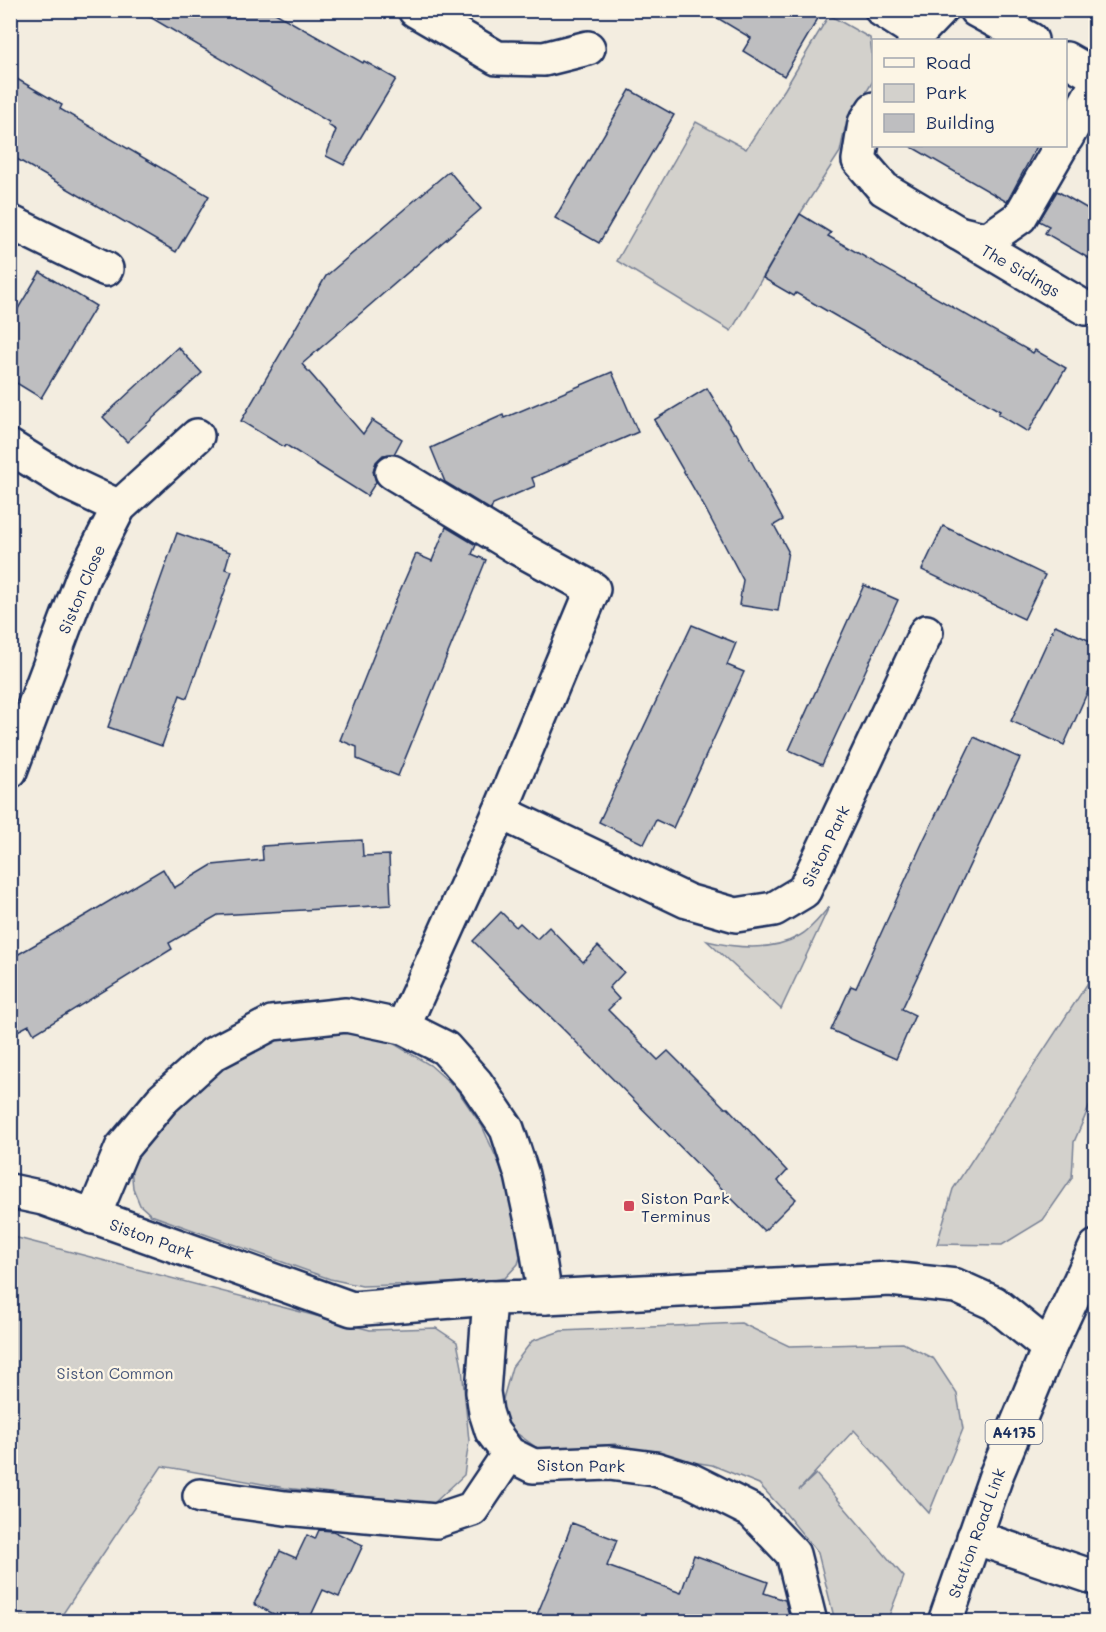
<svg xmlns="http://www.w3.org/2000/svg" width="1106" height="1632" font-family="Mali,sans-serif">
<rect width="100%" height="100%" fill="#f3ede0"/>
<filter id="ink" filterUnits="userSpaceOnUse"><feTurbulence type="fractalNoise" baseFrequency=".0167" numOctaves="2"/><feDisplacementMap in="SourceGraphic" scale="12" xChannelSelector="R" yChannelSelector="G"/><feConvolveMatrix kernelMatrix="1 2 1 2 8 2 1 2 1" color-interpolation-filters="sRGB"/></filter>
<g filter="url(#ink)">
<g fill="#d3d1cc" stroke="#778095" stroke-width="1.5">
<path d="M829,15L870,38L873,62V81L845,128L840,152L800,214L731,331L617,261L696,122L746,149L785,89Z"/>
<path d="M829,907L781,1009L707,941C736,948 771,952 799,936C811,930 820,917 829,907Z"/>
<path d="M1095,972V1100L1090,1105L1074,1142L1072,1178L1043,1220L1002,1245L937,1244L953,1189Z"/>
<path d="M347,1033L391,1042L430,1065L456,1088L482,1126L501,1168L520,1224L523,1248L518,1264L505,1278L483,1282L362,1286L330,1279L151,1215L140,1205L133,1188L131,1168L150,1131L182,1095L243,1052L277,1038Z"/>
<path d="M10,1236L370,1330L436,1328L457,1342L462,1367L469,1441L464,1475L433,1504L285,1488L162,1466L58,1621H11Z"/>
<path d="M741,1323L789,1346L903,1343L934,1359L957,1394L963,1429L929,1513L854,1430L799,1490L816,1474L904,1577L887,1621H835L818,1553L782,1509L759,1484L712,1465L666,1458L615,1444L568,1449L537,1448L511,1429L501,1406L512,1367L532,1341L561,1331Z"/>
</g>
<g fill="#bebec0" stroke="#1b2f5e" stroke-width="1.5">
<path d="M138,10H270L363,63L364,61L396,79L344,165L326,156L336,130L328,125L329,122Z"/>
<path d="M704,10H823L784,76L743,51L751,38Z"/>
<path d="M10,75L62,105L60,109L209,196L176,252L10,155Z"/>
<path d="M630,90L674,115L599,243L555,218Z"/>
<path d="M910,146H1037L1007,202Z"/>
<path d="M449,171L481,209L302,364L363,434L372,420L402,439L394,454L383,455L376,462L373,471L376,482L367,496L286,445L284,447L241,421L326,276Z"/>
<path d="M1057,191L1095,213V262L1045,233L1049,226L1039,221Z"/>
<path d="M800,214L831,233L828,236L1033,353L1035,350L1066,368L1028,432L998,414L1000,411L827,311L796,293L794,296L763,278Z"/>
<path d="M40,272L96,306L41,398L10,379V322Z"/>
<path d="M178,347L202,373L127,442L103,417Z"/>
<path d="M612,372L638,432L532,478L535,486L493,504L491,510L445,482L431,448L483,424L503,415L504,418Z"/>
<path d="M707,388L734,433H736L783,520L774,525L788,551L778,611L739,605L743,580L705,508L654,420Z"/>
<path d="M943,526L1045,575L1024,619L922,570Z"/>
<path d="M446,527L476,545L472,554L486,560L398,776L357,759V747L340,740L395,602L416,554L432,561Z"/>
<path d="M177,533L230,552L225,569L232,571L187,698L180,695L162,746L108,727Z"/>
<path d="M864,585L898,600L822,765L789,750Z"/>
<path d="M692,625L736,643L727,665L744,672L673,828L656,820L644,844L599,822Z"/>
<path d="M1055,625L1095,643V675L1064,745L1011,721Z"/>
<path d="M974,737L1020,758L902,1009L915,1015L896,1059L831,1030L851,986L856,988L925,837Z"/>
<path d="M362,840L363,856L389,855L391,905L218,915L169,943L172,949L34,1034L29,1025L10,1035V959L88,914L163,869L174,888L212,865L263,860L262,846Z"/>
<path d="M501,912L516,927L520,923L537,939L549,927L583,962L598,946L624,972L609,988L619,999L608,1010L658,1060L668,1051L725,1108H728L787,1171L778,1181L796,1199L764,1231L565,1031L473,941Z"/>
<path d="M572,1523L617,1540L607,1566L681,1593L694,1555L768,1582L764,1593L785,1600L791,1622H534L561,1557L560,1556Z"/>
<path d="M319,1530L333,1531L363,1545L339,1597L323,1590L308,1622H289L254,1604L280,1551L296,1558L307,1535L315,1539Z"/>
</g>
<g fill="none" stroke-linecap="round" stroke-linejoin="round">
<defs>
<g id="minor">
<path d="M415,10L497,58L544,59L588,48"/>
<path d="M882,10L918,33L914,40"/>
<path d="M976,10L1031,40"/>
<path d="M918,33L940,10"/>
<path d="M1066,59L1096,76"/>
<path d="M874,109L865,123L859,160L884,189L1085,308"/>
<path d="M1066,138L1096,85"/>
<path d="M10,222L106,269"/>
<path d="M958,233L987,240L1020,217L1061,146"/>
<path d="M10,447L70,484L119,507"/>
<path d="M392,472L518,548L593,589L500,812L403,1027"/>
<path d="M10,771L83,577L119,507L197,436"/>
<path d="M500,812L687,901L736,915L774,909L804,891L926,632"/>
<path d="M10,1191L43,1198L352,1309L490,1298L545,1297L890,1279L956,1286L994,1303L1049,1348"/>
<path d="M93,1217L122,1148L162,1100L213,1054L272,1023L346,1015L403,1027L445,1048L476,1083L507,1129L522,1175L535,1235L545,1297"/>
<path d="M490,1298L483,1392L486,1412L492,1431L509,1454L533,1466L609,1463L655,1469L690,1480L752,1511L793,1554L810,1622"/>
<path d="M200,1496L285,1508L436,1521L472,1509L509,1454"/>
<path d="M974,1537L1096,1578"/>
</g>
<path id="major" d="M945,1622L997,1473L1049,1348L1096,1247"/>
</defs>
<use href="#minor" stroke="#1b2f5e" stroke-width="38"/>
<use href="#major" stroke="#1b2f5e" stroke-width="38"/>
<use href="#minor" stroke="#fcf5e5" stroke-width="33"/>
<use href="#major" stroke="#fcf5e5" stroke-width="33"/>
</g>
</g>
<rect fill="#d1495b" stroke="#fcf5e5" stroke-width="2" x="623" y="1200" width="12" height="12" rx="3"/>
<g text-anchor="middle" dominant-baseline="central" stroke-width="4.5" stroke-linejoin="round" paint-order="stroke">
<rect fill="#fcf5e5" stroke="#5e6a86" stroke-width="1.5" x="985.5" y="1420" width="57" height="24" rx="4.5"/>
<g font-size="15" font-weight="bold" fill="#1b2f5e">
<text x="1014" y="1432">A4175</text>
</g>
<g font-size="16" fill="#1b2f5e" stroke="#fcf5e5">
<text transform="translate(1021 270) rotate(30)">The Sidings</text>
<text transform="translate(81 589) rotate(-67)">Siston Close</text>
<text transform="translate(825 846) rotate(-64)">Siston Park</text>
<text transform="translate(152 1238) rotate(20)">Siston Park</text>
<text transform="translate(581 1465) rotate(1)">Siston Park</text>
<text transform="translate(976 1533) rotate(-70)">Station Road Link</text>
</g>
<g font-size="16" fill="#1b2f5e" stroke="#fcf5e5" text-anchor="start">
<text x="641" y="1197">Siston Park<tspan x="641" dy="18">Terminus</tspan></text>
</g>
<g font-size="16" fill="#49587a" stroke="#fcf5e5">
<text x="115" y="1372">Siston Common</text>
</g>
</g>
<rect width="1106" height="1632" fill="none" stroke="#fcf5e5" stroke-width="36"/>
<rect x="18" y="18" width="1070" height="1596" fill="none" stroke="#1b2f5e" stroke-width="2" filter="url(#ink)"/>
<rect x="872" y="39" width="195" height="108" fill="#fcf5e5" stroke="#a2a6af" stroke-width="1.5"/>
<rect x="884" y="58" width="30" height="9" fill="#fcf5e5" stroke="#a2a6af" stroke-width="1.5"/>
<text x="926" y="69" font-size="18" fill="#1b2f5e">Road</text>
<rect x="884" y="84" width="30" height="18" fill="#d3d1cc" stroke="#a2a6af" stroke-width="1.5"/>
<text x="926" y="99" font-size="18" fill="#1b2f5e">Park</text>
<rect x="884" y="114" width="30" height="18" fill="#bebec0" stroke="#a2a6af" stroke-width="1.5"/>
<text x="926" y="129" font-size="18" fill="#1b2f5e">Building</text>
</svg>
